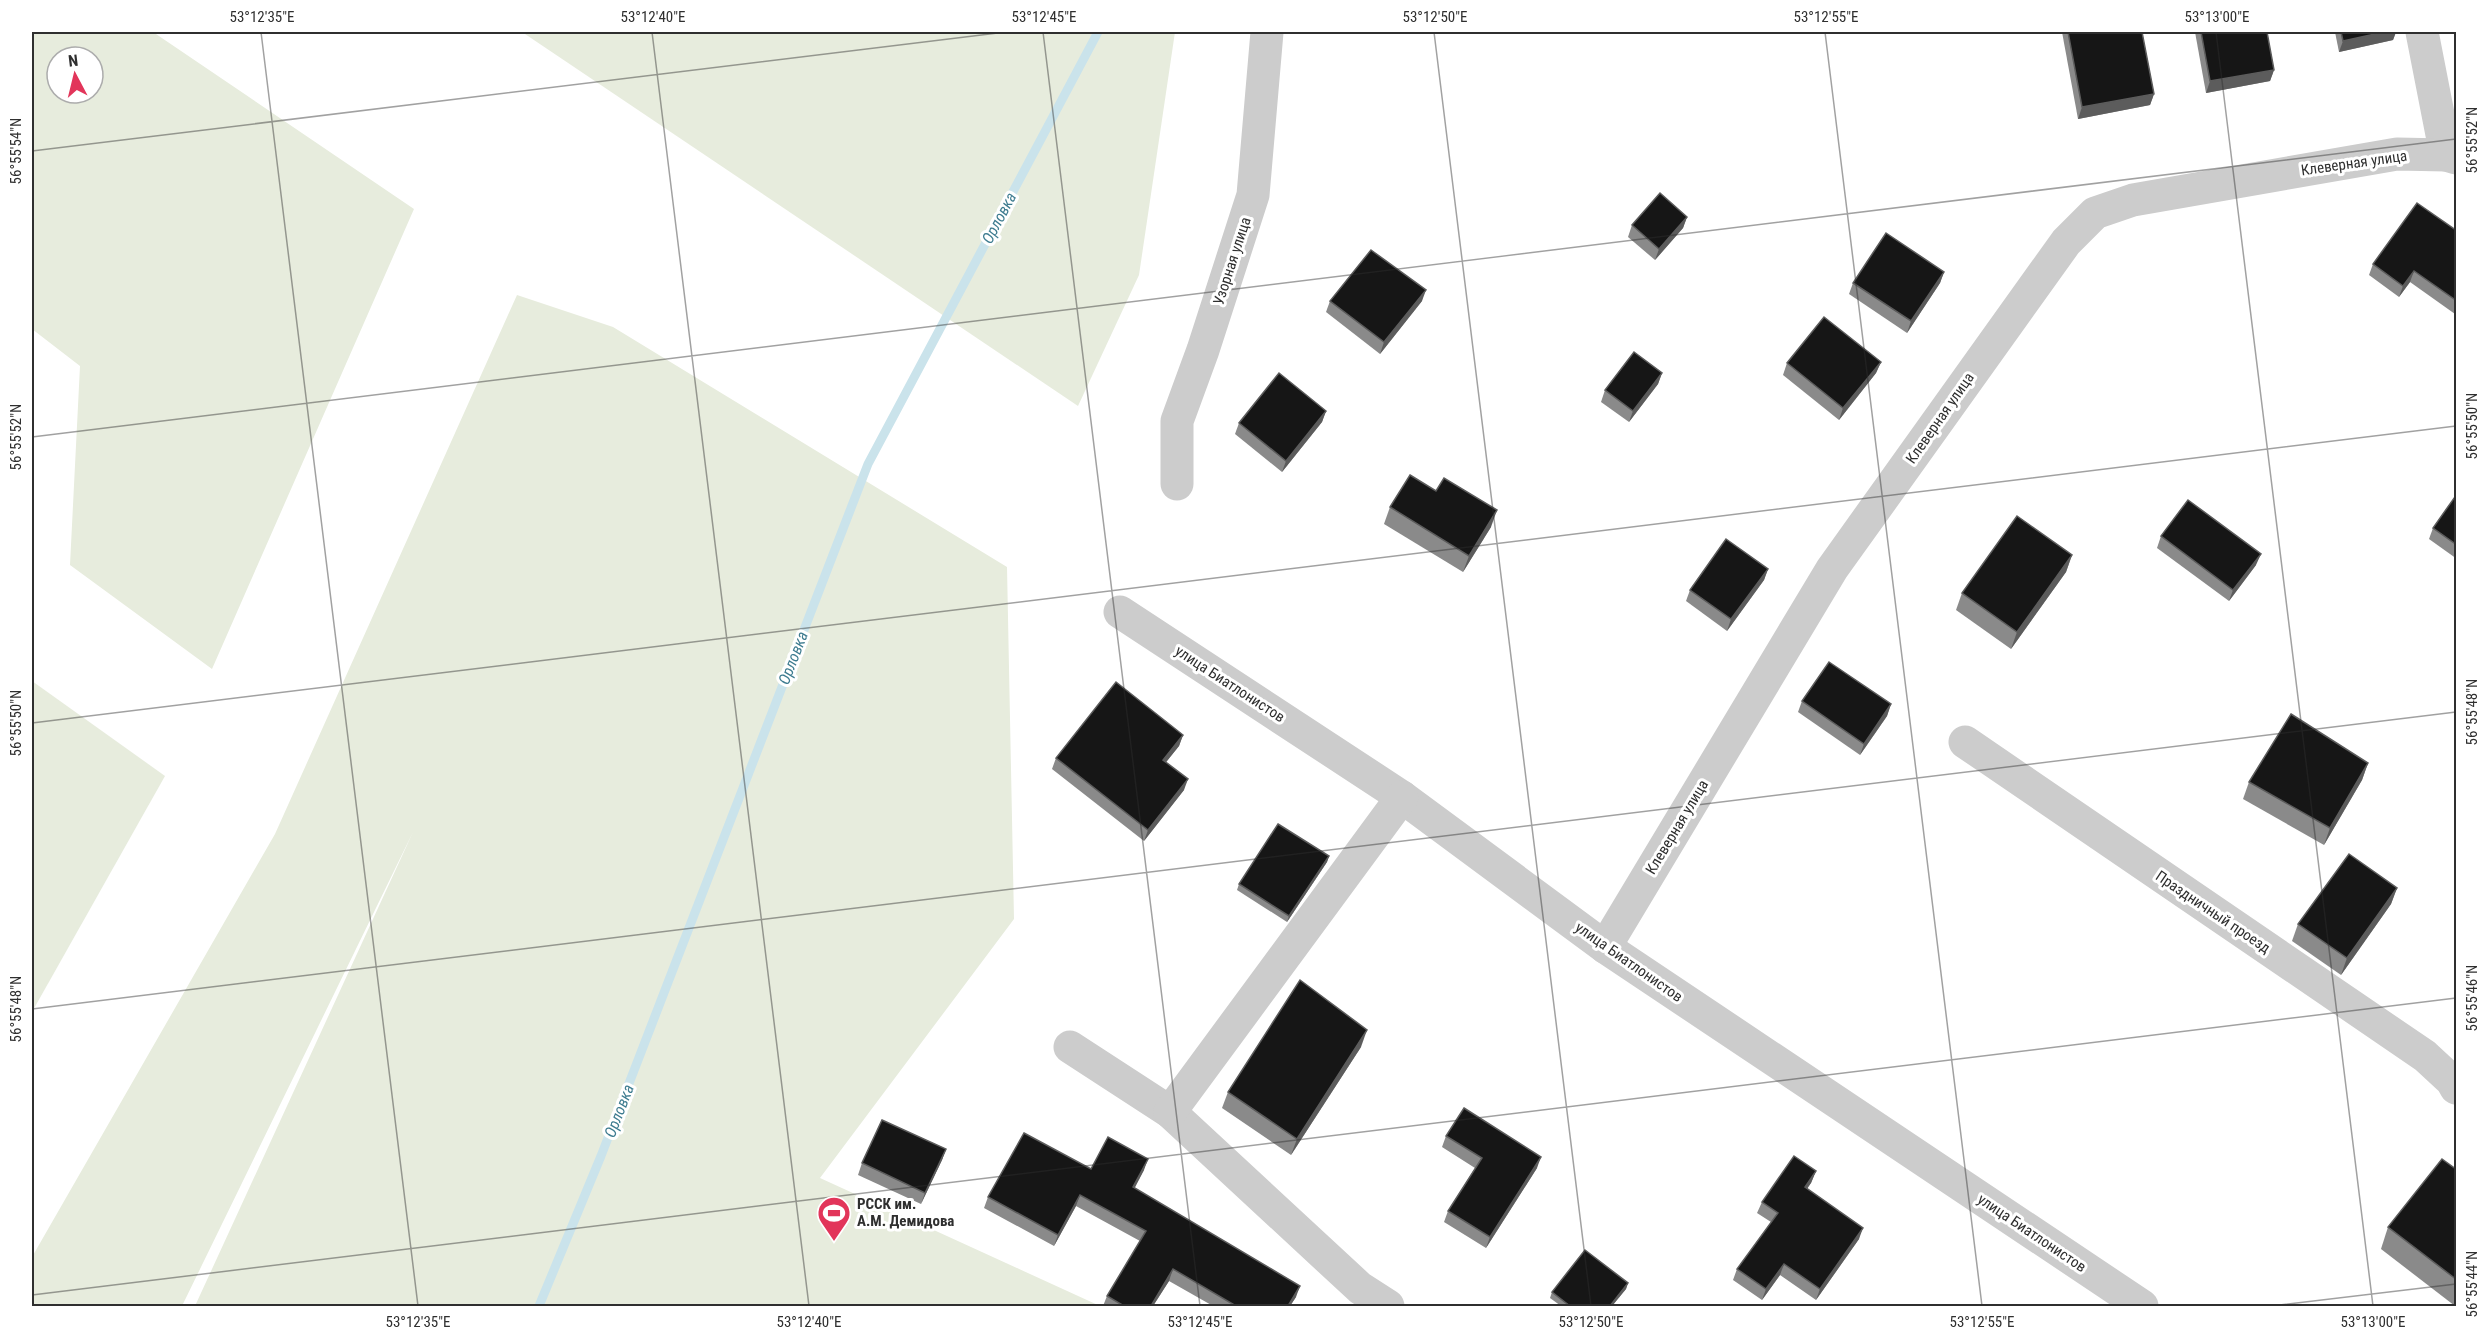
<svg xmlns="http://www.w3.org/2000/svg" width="2488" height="1338" font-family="'Roboto Condensed',sans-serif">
<rect width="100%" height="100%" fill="#fff"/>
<g fill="#e7ecdd" fill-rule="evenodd">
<path d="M32,32H153L414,209L212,669L70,565L80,366L32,329ZM57,57H93V93H57Z"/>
<path d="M522,32H1175L1139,275L1078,406Z"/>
<path d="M517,295L613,327L1007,567L1014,919L820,1178L1100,1306H195L413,832L182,1306H32V1257L275,834Z"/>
<path d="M32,681L165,776L32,1012Z"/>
</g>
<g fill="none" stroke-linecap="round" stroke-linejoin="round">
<path stroke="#cae3eb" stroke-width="9" d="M539,1306L601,1156L868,464L1098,32"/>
<g stroke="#ccc" stroke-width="33">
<path d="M2422,32L2446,155"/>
<path d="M1177,484V421L1203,350L1253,195L1267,32"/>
<path d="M1120,612L1402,797L1605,947L2142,1306"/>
<path d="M1965,742L2425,1056L2452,1081L2456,1088"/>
<path d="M1605,947L1832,569L2066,242L2095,213L2133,200L2397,154L2446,155L2456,158"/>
<path d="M1070,1047L1170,1112L1360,1288L1388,1306"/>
<path d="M1170,1112L1402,797"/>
</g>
</g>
<g fill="#8a8a8a">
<path d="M2062,32H2142L2154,94L2150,105L2078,119Z"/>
<path d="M2195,32H2267L2274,70L2270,81L2206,93Z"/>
<path d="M2335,32H2396L2393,40L2339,52Z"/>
<path d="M1687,217L1683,228L1655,260L1628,237L1632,225Z"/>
<path d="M2457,231V312L2455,314L2410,282L2399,297L2369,275L2373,264Z"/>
<path d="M1944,272L1940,283L1907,333L1849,294L1853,283Z"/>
<path d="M1330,301H1422L1380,354L1326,312Z"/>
<path d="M1881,362L1876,373L1839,420L1783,375L1787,363Z"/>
<path d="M1662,373L1658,384L1629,422L1601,402L1605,390Z"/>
<path d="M1326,411L1322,422L1282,472L1235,434L1239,423Z"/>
<path d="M2457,494V559L2429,539L2433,528Z"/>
<path d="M1390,507L1491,527L1463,572L1384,524Z"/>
<path d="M2161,536L2256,565L2229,601L2157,548Z"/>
<path d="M2072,555L2066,572L2011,649L1956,610L1962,593Z"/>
<path d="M1768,569L1764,580L1727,631L1686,601L1690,590Z"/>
<path d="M1802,701L1891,704L1887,716L1860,755L1798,712Z"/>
<path d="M1183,735L1179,746L1166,762L1184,790L1144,841L1052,769L1056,758Z"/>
<path d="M2368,763L2362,780L2324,845L2243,799L2249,782Z"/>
<path d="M1329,856L1327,862L1287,922L1237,890L1239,884Z"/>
<path d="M2397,888L2391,904L2341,975L2292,941L2298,924Z"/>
<path d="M1361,1047L1291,1155L1222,1108L1228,1092Z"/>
<path d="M1446,1136L1537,1168L1486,1248L1444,1222L1448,1211L1475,1168L1442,1147Z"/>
<path d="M946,1149L942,1160L921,1204L858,1175L862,1163Z"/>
<path d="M1091,1169L1144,1170L1134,1188L1296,1297L1290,1306H1213L1169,1281L1153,1306H1103L1107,1296L1140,1241L1076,1206L1054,1246L984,1208L988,1197Z"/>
<path d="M2457,1170V1306H2455L2381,1249L2388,1227Z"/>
<path d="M1816,1171L1811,1183L1807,1188L1859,1239L1816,1300L1780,1275L1762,1300L1733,1280L1737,1269L1771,1222L1757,1213L1762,1202Z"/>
<path d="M1628,1283L1626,1289L1612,1306H1561L1550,1298L1552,1292Z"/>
</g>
<g fill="#5c5c5c">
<path d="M2384,32H2396L2393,40L2339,52L2343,41Z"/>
<path d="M2274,70L2270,81L2206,93L2210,81Z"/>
<path d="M2154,94L2150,105L2078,119L2082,107Z"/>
<path d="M1687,217L1683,228L1655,260L1659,249Z"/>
<path d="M2414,271L2410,282L2399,297L2403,286Z"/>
<path d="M1944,272L1940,283L1907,333L1911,321Z"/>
<path d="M1426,290L1422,301L1380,354L1384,342Z"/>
<path d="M1881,362L1876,373L1839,420L1843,408Z"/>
<path d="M1662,373L1658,384L1629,422L1633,411Z"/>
<path d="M1326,411L1322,422L1282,472L1286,461Z"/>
<path d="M1497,510L1491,527L1463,572L1469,556Z"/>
<path d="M2261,554L2256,565L2229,601L2233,590Z"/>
<path d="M2072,555L2066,572L2011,649L2017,632Z"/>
<path d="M1768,569L1764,580L1727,631L1731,619Z"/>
<path d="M1891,704L1887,716L1860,755L1864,744Z"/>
<path d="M1183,735L1179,746L1159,771L1163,760Z"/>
<path d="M2368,763L2362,780L2324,845L2330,828Z"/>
<path d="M1188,779L1184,790L1144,841L1148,830Z"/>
<path d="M1329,856L1327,862L1287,922L1289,916Z"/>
<path d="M2397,888L2391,904L2341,975L2347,958Z"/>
<path d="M1367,1030L1361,1047L1291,1155L1297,1139Z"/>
<path d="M946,1149L942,1160L921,1204L925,1193Z"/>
<path d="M1541,1157L1537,1168L1486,1248L1490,1237Z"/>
<path d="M1148,1159L1144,1170L1129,1199L1133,1187Z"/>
<path d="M1816,1171L1811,1183L1801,1198L1805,1187Z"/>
<path d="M1080,1195L1076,1206L1054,1246L1058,1235Z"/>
<path d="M1863,1228L1859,1239L1816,1300L1820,1289Z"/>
<path d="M1784,1264L1780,1275L1762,1300L1766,1289Z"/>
<path d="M1173,1269L1169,1281L1153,1306H1151Z"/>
<path d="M1628,1283L1626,1289L1612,1306H1610Z"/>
<path d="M1300,1286L1296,1297L1290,1306H1288Z"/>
</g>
<g fill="#161616" stroke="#5c5c5c" stroke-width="1.5">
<path d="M2068,32H2142L2154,94L2082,107Z"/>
<path d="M2201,32H2267L2274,70L2210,81Z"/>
<path d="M2341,32H2384L2343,41Z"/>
<path d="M1660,193L1687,217L1659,249L1632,225Z"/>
<path d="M2417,203L2457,231V301L2414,271L2403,286L2373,264Z"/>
<path d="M1886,233L1944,272L1911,321L1853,283Z"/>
<path d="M1371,250L1426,290L1384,342L1330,301Z"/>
<path d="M1824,317L1881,362L1843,408L1787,363Z"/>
<path d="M1634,352L1662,373L1633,411L1605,390Z"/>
<path d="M1279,373L1326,411L1286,461L1239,423Z"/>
<path d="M1410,475L1436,491L1444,478L1497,510L1469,556L1390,507Z"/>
<path d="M2457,494V545L2433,528Z"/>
<path d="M2188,500L2261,554L2233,590L2161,536Z"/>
<path d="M2017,516L2072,555L2017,632L1962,593Z"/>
<path d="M1726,539L1768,569L1731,619L1690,590Z"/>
<path d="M1829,662L1891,704L1864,744L1802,701Z"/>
<path d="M1116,682L1183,735L1163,760L1188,779L1148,830L1056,758Z"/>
<path d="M2291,714L2368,763L2330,828L2249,782Z"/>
<path d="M1278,824L1329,856L1289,916L1239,884Z"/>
<path d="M2349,854L2397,888L2347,958L2298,924Z"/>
<path d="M1300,980L1367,1030L1297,1139L1228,1092Z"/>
<path d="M1464,1108L1541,1157L1490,1237L1448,1211L1482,1158L1446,1136Z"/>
<path d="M882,1120L946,1149L925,1193L862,1163Z"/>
<path d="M1024,1133L1091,1169L1108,1137L1148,1159L1133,1187L1300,1286L1288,1306H1236L1173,1269L1151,1306H1124L1107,1296L1146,1231L1080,1195L1058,1235L988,1197Z"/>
<path d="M1794,1156L1816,1171L1805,1187L1863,1228L1820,1289L1784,1264L1766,1289L1737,1269L1778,1213L1762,1202Z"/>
<path d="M2442,1159L2457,1170V1280L2388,1227Z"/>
<path d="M1585,1250L1628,1283L1610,1306H1570L1552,1292Z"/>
</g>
<path fill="none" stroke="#2f2f2f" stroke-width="1.5" stroke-opacity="0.45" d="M261,32L418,1306M652,32L809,1306M1043,32L1200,1306M1434,32L1591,1306M1825,32L1982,1306M2216,32L2373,1306M32,151L1006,32M32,437L2456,139M32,723L2456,426M32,1009L2456,712M32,1295L2456,998M2271,1306L2456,1284"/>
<defs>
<symbol id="stadium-pin" viewBox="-11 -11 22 30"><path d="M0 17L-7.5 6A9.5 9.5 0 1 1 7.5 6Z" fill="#e2355a" stroke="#fff"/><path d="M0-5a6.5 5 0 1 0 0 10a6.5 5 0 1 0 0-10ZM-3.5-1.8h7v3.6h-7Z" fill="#fff"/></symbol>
</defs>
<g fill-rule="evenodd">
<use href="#stadium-pin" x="815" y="1194" width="38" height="52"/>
</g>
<g text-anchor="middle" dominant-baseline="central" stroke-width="6" stroke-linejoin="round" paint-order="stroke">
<g font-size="15" fill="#2f2f2f" stroke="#fff">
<text transform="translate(2354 163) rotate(-8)">Клеверная улица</text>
<text transform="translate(1232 261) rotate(-72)">Узорная улица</text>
<text transform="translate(1940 418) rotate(-55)">Клеверная улица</text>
<text transform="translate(1230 684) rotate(33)">улица Биатлонистов</text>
<text transform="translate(1677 827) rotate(-59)">Клеверная улица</text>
<text transform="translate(2213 912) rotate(34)">Праздничный проезд</text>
<text transform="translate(1629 962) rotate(35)">улица Биатлонистов</text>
<text transform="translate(2032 1233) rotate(34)">улица Биатлонистов</text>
</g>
<g font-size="15" font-weight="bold" fill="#2f2f2f" stroke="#fff" text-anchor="start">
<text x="857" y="1204">РССК им.<tspan x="857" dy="17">А.М. Демидова</tspan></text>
</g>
<g font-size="16" font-style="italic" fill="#3e7c90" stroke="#fff">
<text transform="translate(999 218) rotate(-62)">Орловка</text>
<text transform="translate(793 658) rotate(-69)">Орловка</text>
<text transform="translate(619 1111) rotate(-69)">Орловка</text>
</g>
</g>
<rect width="2488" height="1338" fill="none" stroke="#ffffff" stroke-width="66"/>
<g transform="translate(75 75) rotate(353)"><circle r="28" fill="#ffffff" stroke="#acacac" stroke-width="1.5"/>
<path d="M0-4.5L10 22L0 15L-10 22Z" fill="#e2355a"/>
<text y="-9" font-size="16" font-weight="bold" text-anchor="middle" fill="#2f2f2f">N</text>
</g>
<rect x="33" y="33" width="2422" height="1272" fill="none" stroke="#2f2f2f" stroke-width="2"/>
<g font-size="15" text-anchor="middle" fill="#2f2f2f">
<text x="262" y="22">53°12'35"E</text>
<text x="653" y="22">53°12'40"E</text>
<text x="1044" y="22">53°12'45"E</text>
<text x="1435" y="22">53°12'50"E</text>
<text x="1826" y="22">53°12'55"E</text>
<text x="2217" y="22">53°13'00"E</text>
<text transform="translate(2472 140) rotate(-90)" y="5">56°55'52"N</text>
<text transform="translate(16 151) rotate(-90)" y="5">56°55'54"N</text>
<text transform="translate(2472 426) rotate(-90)" y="5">56°55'50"N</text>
<text transform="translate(16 437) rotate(-90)" y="5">56°55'52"N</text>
<text transform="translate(2472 712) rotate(-90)" y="5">56°55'48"N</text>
<text transform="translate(16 723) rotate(-90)" y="5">56°55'50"N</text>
<text transform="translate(2472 998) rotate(-90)" y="5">56°55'46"N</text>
<text transform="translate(16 1009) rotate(-90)" y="5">56°55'48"N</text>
<text transform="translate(2472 1284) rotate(-90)" y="5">56°55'44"N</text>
<text x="418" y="1327">53°12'35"E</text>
<text x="809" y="1327">53°12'40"E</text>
<text x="1200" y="1327">53°12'45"E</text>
<text x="1591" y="1327">53°12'50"E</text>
<text x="1982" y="1327">53°12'55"E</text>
<text x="2373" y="1327">53°13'00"E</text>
</g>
</svg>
